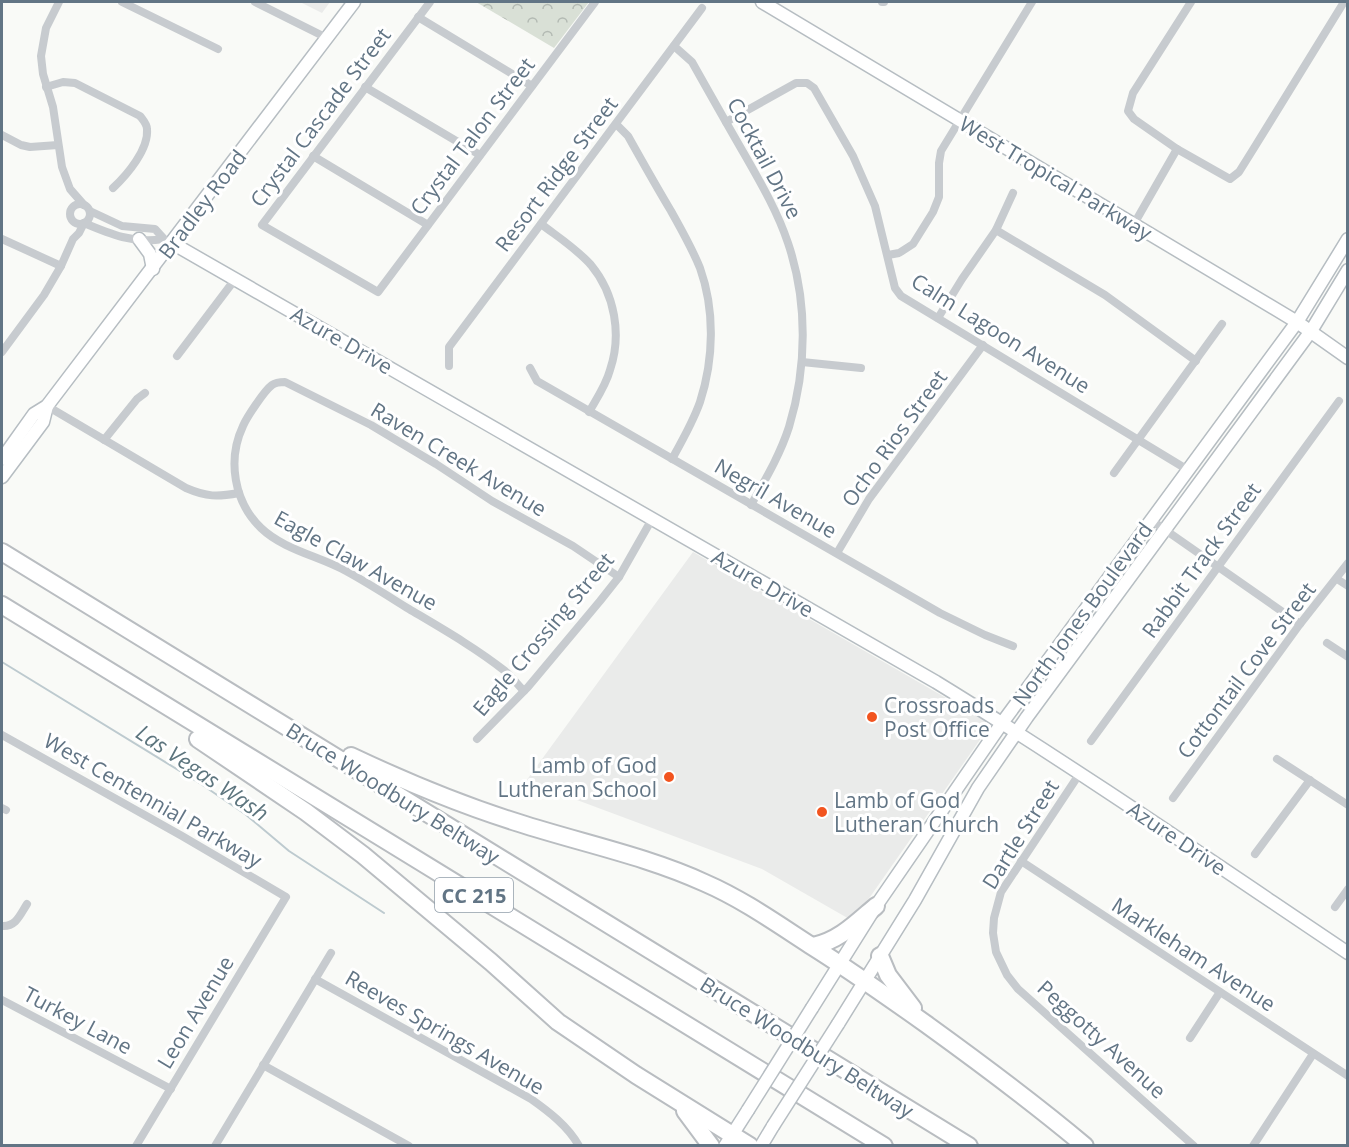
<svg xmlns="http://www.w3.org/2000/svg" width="1349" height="1147" font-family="'Open Sans',sans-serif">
<defs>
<pattern id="forest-crowns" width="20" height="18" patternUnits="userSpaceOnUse" patternTransform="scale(1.5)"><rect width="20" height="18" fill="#d9e0d6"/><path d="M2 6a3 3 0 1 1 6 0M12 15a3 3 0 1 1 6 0" fill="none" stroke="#b3bab3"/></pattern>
</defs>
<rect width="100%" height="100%" fill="#f9faf7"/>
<g fill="#eaebea">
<path d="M300,2H330L322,13Z"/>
<path d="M693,552L986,721L984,734L870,897L851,920L762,869L526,781Z"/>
</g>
<path fill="url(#forest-crowns)" d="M476,2H589L554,48Z"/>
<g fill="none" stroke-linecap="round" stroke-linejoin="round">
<path stroke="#bdcacf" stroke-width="2" d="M2,662L201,784L245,814L289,851L384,913"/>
<defs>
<g id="secondary">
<path d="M762,2L1297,322L1348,358"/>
<path d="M139,239L150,254L153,269"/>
<path d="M172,243L936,682C1076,768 1211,861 1348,953"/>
<path d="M2,459L34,414L47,406L354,2"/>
<path d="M2,477L43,422L47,406"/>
<path d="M812,1008L876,906L1002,723L1297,322L1348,239"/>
<path d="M838,1024L915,900L978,788L1027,717L1311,331L1348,270"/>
<path d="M725,1146L748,1110"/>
<path d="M761,1146L773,1126"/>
</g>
<g id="highway">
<path d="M2,552L969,1146"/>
<path d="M2,605L884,1146"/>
<path d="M198,739L306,812L363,855L491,962L558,1022L636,1075L750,1146"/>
<path d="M351,756C406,782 461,805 519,823C581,843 646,856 705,883C742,899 776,923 810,945C850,970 888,997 926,1024C980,1063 1034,1103 1085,1146"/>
<path d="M813,946C839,941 857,922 876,906"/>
<path d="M880,956L888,975L913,1008"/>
<path d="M685,1111L711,1146"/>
</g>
</defs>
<use href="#secondary" stroke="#b6bdc2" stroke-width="15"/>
<use href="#highway" stroke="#b9bdc1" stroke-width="20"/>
<g stroke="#c7cbcf" stroke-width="8">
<path d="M59,2L46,28L41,56L43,74L53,107L62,167L70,189L84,205"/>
<path d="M122,2L218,49"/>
<path d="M255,2L327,38"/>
<path d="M430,2L262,225L378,292L595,2"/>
<path d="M882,2H884"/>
<path d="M1191,2L1133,93L1128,111L1134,119L1177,149L1230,179L1239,172L1254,148L1344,2"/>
<path d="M418,17L532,86"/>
<path d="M674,46L692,62C710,94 728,126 746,157C762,185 778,213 788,243C808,302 807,368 789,427C780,455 765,480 751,505"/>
<path d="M46,87L63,82L75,83L140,116C143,120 147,124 147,129C149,149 127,175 113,188"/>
<path d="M365,87L480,155"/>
<path d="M726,122L796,83H807L814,88L853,156L875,206L895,288L901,296L1188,470"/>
<path d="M616,124L628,136C642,161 656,186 671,211C681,229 692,248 700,268C715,310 714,359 700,402C693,422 682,441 672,459"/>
<path d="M2,135L21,145L30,147L58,145"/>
<path d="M313,156L428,225"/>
<circle cx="80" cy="214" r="10"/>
<path d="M90,211L122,226L155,229L165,240"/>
<path d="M541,224C558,237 577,249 591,265C615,294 622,335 610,370C606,385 597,398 589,412"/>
<path d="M1134,224L1177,149"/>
<path d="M996,230L1105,295L1196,361"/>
<path d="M2,239L61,266"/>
<path d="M888,255L899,253L913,244L933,212L939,197V163L941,151L1032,2"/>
<path d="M938,318L962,279L996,230L1013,193"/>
<path d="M2,352L44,295L61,266L73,239L79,233L84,223C110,234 134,244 163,239"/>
<path d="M177,356L236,278"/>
<path d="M802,362L861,368"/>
<path d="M449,366V347L702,8"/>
<path d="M530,368L537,381L940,613L985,635L1013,646"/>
<path d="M47,406L186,488C207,497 217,497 239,493"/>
<path d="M104,440L137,399L145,393"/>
<path d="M1114,473L1222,324"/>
<path d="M1151,520L1300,624"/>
<path d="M837,553L869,499L983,345"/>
<path d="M1337,579L1348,586"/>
<path d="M1327,643L1348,657"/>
<path d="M524,691C518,685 512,677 505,671C476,648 441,628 409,609C388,596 368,583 346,571C319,556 284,550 261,528C234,502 227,460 243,426C247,417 264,391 272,385C276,382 280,382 285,382L371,425L436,464L492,501L573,546L619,577"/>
<path d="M2,735L182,836L286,897L136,1146"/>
<path d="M477,739L528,687L600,601L619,577L652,519"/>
<path d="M1091,741L1339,401"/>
<path d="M1277,759L1348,805"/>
<path d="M1080,773L1001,892L994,918L993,933L996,952L1007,975L1018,989L1194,1146"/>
<path d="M1173,798L1300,624L1348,563"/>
<path d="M2,808L6,810"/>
<path d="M1255,854L1310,780"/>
<path d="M1021,861L1348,1076"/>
<path d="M1335,907L1348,889"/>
<path d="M2,926C16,927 20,915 27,904"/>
<path d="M315,979L531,1099C548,1111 568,1126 579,1146"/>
<path d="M2,1000L171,1089"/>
<path d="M1190,1038L1220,992"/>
<path d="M263,1065L409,1146"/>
<path d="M215,1146L331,953"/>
<path d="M1253,1146L1313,1054"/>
</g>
<use href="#secondary" stroke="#fff" stroke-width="12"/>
<use href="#highway" stroke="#fff" stroke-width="16"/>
<defs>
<g id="secondary-bridge">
<path d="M748,1110L812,1008"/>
<path d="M773,1126L838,1024"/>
</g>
</defs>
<use href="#secondary-bridge" stroke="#b6bdc2" stroke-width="15" stroke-linecap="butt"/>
<use href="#secondary-bridge" stroke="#fff" stroke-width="12"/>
</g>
<g fill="#f2541f" stroke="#fff" stroke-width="2">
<circle cx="872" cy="717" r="6"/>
<circle cx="669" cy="777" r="6"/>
<circle cx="822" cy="812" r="6"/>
</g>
<g text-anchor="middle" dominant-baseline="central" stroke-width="6" stroke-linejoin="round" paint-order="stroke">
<rect fill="#fff" stroke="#919eaa" stroke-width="1.5" x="435" y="878" width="78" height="34" rx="4.5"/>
<g font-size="20" font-weight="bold" fill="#627585">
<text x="474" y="895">CC 215</text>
</g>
<g font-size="21" fill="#627585" stroke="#fff">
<text transform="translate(320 117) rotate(-53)">Crystal Cascade Street</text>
<text transform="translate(472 136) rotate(-53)">Crystal Talon Street</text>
<text transform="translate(765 158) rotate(62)">Cocktail Drive</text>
<text transform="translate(556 174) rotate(-53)">Resort Ridge Street</text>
<text transform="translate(1056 178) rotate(31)">West Tropical Parkway</text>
<text transform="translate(202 204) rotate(-53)">Bradley Road</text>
<text transform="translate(1001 333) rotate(32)">Calm Lagoon Avenue</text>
<text transform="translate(342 340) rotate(30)">Azure Drive</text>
<text transform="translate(894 438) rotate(-54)">Ocho Rios Street</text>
<text transform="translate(459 459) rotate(31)">Raven Creek Avenue</text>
<text transform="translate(776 498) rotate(30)">Negril Avenue</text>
<text transform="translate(356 560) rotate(29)">Eagle Claw Avenue</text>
<text transform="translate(1201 560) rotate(-54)">Rabbit Track Street</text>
<text transform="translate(763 583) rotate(30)">Azure Drive</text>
<text transform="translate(1082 614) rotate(-54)">North Jones Boulevard</text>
<text transform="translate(543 634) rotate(-50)">Eagle Crossing Street</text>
<text transform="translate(1246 670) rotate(-53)">Cottontail Cove Street</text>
<text transform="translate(393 793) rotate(32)">Bruce Woodbury Beltway</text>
<text transform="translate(153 800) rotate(30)">West Centennial Parkway</text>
<text transform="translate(1020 834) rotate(-58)">Dartle Street</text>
<text transform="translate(1177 838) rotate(34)">Azure Drive</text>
<text transform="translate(1194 954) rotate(33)">Markleham Avenue</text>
<text transform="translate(195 1012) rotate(-59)">Leon Avenue</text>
<text transform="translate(78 1020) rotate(28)">Turkey Lane</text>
<text transform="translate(445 1032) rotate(30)">Reeves Springs Avenue</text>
<text transform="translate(1102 1039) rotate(42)">Peggotty Avenue</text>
<text transform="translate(807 1047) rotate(32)">Bruce Woodbury Beltway</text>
</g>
<g font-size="21" fill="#627585" stroke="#fff" text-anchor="start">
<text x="884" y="705">Crossroads<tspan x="884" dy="24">Post Office</tspan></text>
<text x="657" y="765" text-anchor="end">Lamb of God<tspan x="657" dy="24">Lutheran School</tspan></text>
<text x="834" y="800">Lamb of God<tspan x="834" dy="24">Lutheran Church</tspan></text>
</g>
<g font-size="22" font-style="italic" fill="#5d757e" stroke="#fff">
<text transform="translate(203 772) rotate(34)">Las Vegas Wash</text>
</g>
</g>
<rect width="1349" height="1147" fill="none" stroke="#627585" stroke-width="6"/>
</svg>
